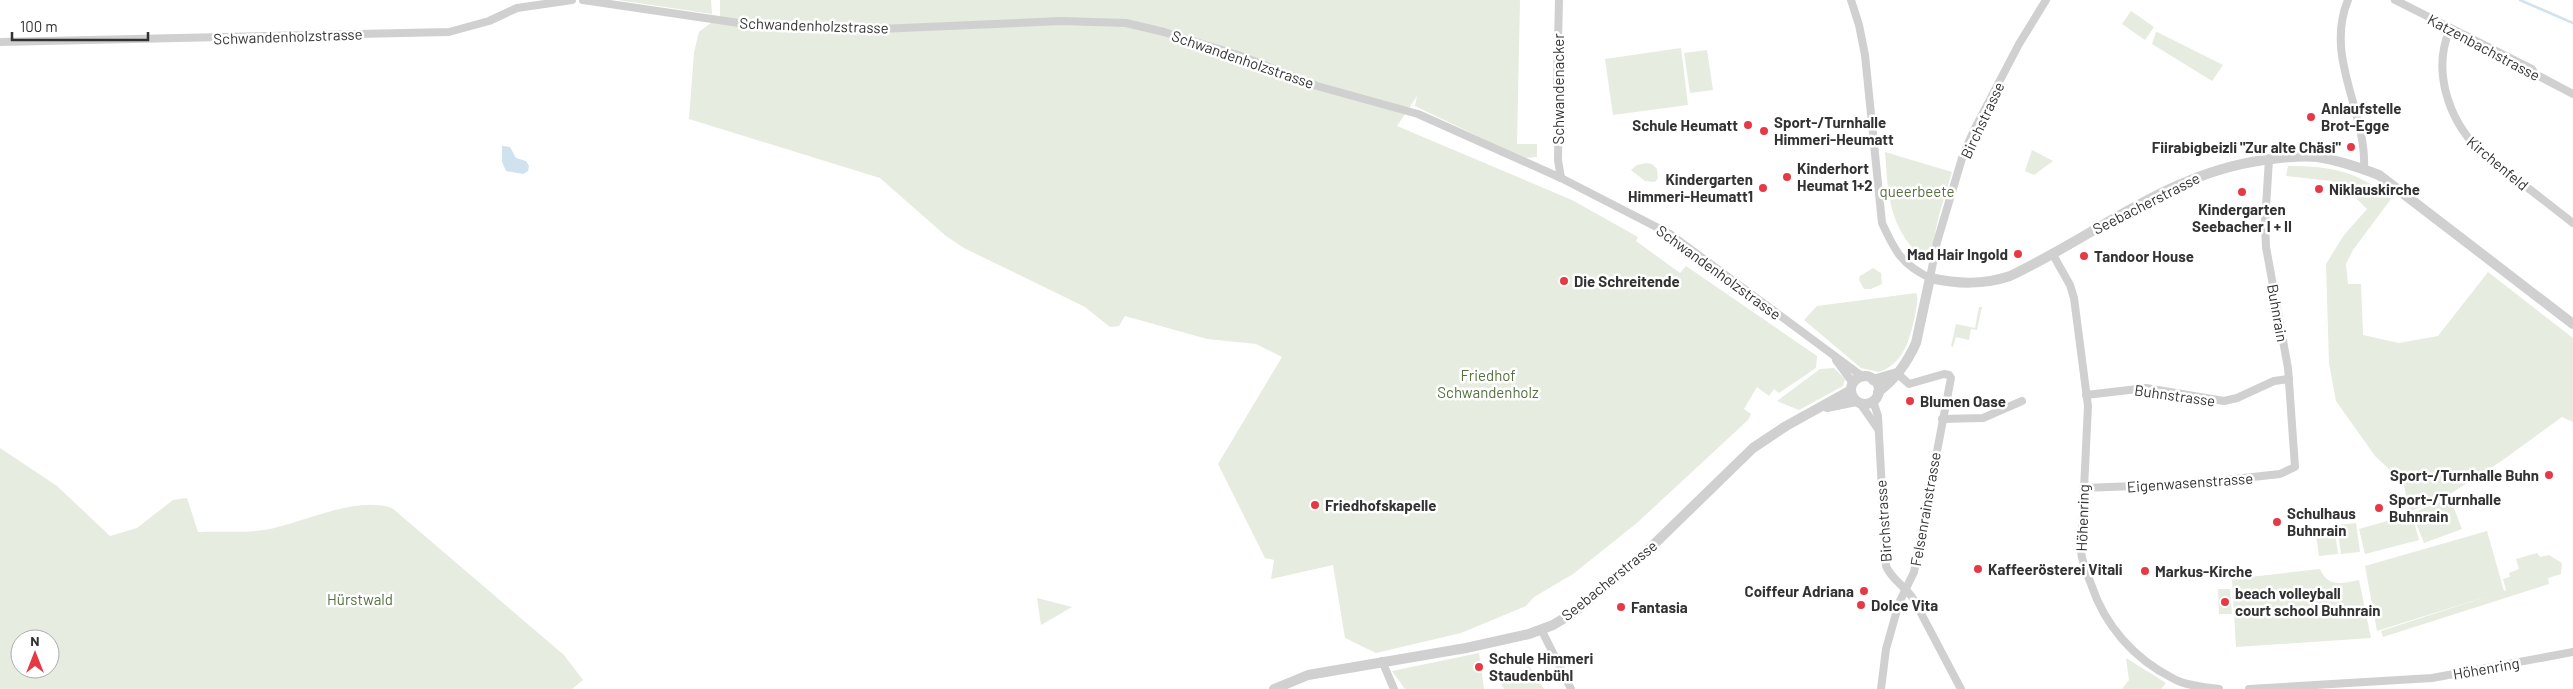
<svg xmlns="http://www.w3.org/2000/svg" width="2573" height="689" font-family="Barlow,sans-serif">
<rect width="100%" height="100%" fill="#fff"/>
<g fill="#e6ecdf" fill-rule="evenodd">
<path d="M618,0H711L712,14Z"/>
<path d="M720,0H1520L1517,144H1537V157L1523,158L1415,106L1417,96L1397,126L1572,200L1638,237L1636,241L1680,273L1686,266L1817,356L1816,368L1779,393L1774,389L1769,396L1757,387L1744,409L1751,414L1748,420L1638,522L1573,574L1534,597L1526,606L1461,633L1376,653L1345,638L1333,565L1271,579L1274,560L1265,558L1218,464L1282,357L1256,344L1207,339L1125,316L1119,326L1110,327L1085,307L964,248L946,236L880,178L689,119L694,52L699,32L720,16Z"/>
<path d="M2131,11L2154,27L2145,40L2122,24Z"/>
<path d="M2156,32H2157L2223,65L2212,81L2152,44Z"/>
<path d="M1681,48L1688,105L1613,115L1605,59Z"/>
<path d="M1707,50L1713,90L1690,93L1684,53Z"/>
<path d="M2032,150L2053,161L2034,175L2025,171Z"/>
<path d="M1885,152L1952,172L1939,215L1929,261C1922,260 1918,255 1914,250C1888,220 1888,190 1885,152Z"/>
<path d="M1646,163L1652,164L1657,169L1658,178L1655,182L1645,181L1631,170L1637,165Z"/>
<path d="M2288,166C2331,166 2358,171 2391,199L2353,250L2346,264L2348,284H2361L2363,335L2399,343L2438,336L2488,272L2573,338V422L2562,417L2500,462L2439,501L2410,511L2403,482L2375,456L2336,401L2329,363L2326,264L2344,235L2367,209L2351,193L2339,191L2332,181L2286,176Z"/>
<path d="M1873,268L1881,273L1882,284L1871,289H1864L1859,280L1860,276Z"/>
<path d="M1916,293C1919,299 1916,308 1915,315C1910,338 1905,363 1879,372L1861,368L1804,320L1817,306Z"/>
<path d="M1979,307H1982L1977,330L1971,329L1969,340L1956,337L1953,347L1951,346L1956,324L1975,328Z"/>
<path d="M1834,368L1845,379L1843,386L1799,410L1777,401L1820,369Z"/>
<path d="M0,448L57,486L110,536L137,528L173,500L187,498L198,532C220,531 243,533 264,530C303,524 354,495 392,508L564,655L583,680L572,689H0ZM20,639H50V669H20Z"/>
<path d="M2450,498L2462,529L2424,543L2412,513Z"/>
<path d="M2412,514L2419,540L2365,554L2359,529Z"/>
<path d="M2356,523L2360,552L2341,554L2337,525Z"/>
<path d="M2487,531L2504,591L2506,590L2503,579L2510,577L2509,573L2519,569L2516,559L2537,553L2540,557L2549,555L2562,563L2561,574L2548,578L2549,584L2383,637L2381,631L2501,592L2377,631L2365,566Z"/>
<path d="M2335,532L2338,554L2319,556L2316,535Z"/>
<path d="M2320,569C2328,588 2343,583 2359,580L2371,638L2236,647L2232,579Z"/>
<path d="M2218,589H2230L2232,614H2219Z"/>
<path d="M1037,598L1072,607L1041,625Z"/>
<path d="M1479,653L1484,689H1405L1392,671Z"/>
<path d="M2126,658L2166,683L2161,689H2122L2129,680Z"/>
<path d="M1529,666L1544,689H1504L1501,683Z"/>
</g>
<path fill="#cfe2ee" d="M502,146L510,147L516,158L526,161L529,166L528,171L523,174L506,171L502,162Z"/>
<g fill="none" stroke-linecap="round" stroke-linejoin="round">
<path stroke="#cfe2ee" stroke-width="2.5" d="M2520,0L2573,23"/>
<g stroke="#d0d0d0" stroke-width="8">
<path d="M583,0L739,23L856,30L1061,21L1126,23L1164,32L1241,56L1317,86L1418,114L1561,178L1670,234L1863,377"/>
<path d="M1559,0L1557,83L1559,93L1558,160L1561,178"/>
<path d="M1851,0L1859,25L1865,55L1882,223C1895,251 1901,264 1930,278L1937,242L1963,155L1974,130L2019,44L2046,0"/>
<path d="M2348,0C2324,58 2367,111 2364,169"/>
<path d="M2395,0L2532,69L2535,74L2573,94"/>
<path d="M2450,29C2432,70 2448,118 2478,149L2573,223"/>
<path d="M0,42L449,32L489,21L517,8L572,0"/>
<path d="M2052,253L2070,285L2074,298L2088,406L2081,551C2082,563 2087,573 2091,584C2105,626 2134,659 2174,679C2187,686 2205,687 2219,689"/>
<path d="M1836,360L1853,383"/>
<path d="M2086,395L2146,388L2224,401L2237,398L2274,381L2289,379"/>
<path d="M1873,401L1878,416L1886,566C1891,579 1906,587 1914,600L1961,689"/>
<path d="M1860,403L1878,429"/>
<path d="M1942,419L1983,418L2022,401"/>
<path d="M2083,488L2189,484L2280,474L2295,467L2288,368L2266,247L2265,223L2269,159"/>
<path d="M1542,631L1571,689"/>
<path d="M1382,661L1394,689"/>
<path d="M1881,689L1886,649L1899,603L1914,572L1951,378L1949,375L1944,374L1909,384L1897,373"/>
<path d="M2249,689L2432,678L2573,652"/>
</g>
<g stroke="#d0d0d0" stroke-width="10">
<circle cx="1865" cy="390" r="14"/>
<path d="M1873,380L1897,373"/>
<path d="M1878,392C1896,379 1907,363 1916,343L1930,278C1958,284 1983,285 2010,276C2095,236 2168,173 2264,160C2281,158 2299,155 2317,157C2338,160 2358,167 2379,175L2573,324"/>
<path d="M1827,407L1856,401"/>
<path d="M1274,689L1308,675L1466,648L1529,634L1553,625L1576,611L1645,553L1753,448L1786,426L1851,390"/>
</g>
</g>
<g fill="#e63946" stroke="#fff" stroke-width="2">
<circle cx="2311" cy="117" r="5"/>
<circle cx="1748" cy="125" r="5"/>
<circle cx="1764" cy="131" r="5"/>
<circle cx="2351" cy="147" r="5"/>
<circle cx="1787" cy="177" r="5"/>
<circle cx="1763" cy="188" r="5"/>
<circle cx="2319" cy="189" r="5"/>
<circle cx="2242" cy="192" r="5"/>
<circle cx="2018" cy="254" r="5"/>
<circle cx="2084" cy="256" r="5"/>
<circle cx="1564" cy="281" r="5"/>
<circle cx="1910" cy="401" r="5"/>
<circle cx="2549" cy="475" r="5"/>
<circle cx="1315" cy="505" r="5"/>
<circle cx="2379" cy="508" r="5"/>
<circle cx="2277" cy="522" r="5"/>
<circle cx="1978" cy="569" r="5"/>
<circle cx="2145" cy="571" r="5"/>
<circle cx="1864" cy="591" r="5"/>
<circle cx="2225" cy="602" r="5"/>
<circle cx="1861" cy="605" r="5"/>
<circle cx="1621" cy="607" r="5"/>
<circle cx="1479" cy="667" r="5"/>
</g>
<g text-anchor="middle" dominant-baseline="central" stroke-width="5" stroke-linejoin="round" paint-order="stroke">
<g font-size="15" fill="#333" stroke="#fff">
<text transform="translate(814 25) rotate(2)">Schwandenholzstrasse</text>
<text transform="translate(288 36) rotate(-2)">Schwandenholzstrasse</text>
<text transform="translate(2484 47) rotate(28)">Katzenbachstrasse</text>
<text transform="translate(1243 59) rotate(19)">Schwandenholzstrasse</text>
<text transform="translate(1558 89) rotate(-90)">Schwandenacker</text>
<text transform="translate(1982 120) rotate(-65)">Birchstrasse</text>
<text transform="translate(2498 163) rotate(40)">Kirchenfeld</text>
<text transform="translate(2146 203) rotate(-27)">Seebacherstrasse</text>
<text transform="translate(1719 272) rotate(36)">Schwandenholzstrasse</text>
<text transform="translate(2278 313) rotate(80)">Buhnrain</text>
<text transform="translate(2175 395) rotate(8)">Buhnstrasse</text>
<text transform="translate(2190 482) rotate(-4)">Eigenwasenstrasse</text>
<text transform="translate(1925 509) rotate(-80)">Felsenrainstrasse</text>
<text transform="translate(2082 518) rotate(-88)">Höhenring</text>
<text transform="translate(1883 521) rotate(-94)">Birchstrasse</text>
<text transform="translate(1609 580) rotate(-39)">Seebacherstrasse</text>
<text transform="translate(2486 668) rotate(-10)">Höhenring</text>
</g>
<g font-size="15" font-weight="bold" fill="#333" stroke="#fff" text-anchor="start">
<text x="2321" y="108">Anlaufstelle<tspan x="2321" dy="17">Brot-Egge</tspan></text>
<text x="1774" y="122">Sport-/Turnhalle<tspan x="1774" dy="17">Himmeri-Heumatt</tspan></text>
<text x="1738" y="125" text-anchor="end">Schule Heumatt</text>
<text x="2341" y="147" text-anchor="end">Fiirabigbeizli "Zur alte Chäsi"</text>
<text x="1797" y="168">Kinderhort<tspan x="1797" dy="17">Heumat 1+2</tspan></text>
<text x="1753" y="179" text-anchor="end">Kindergarten<tspan x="1753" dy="17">Himmeri-Heumatt1</tspan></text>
<text x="2329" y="189">Niklauskirche</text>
<text x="2242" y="209" text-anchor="middle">Kindergarten<tspan x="2242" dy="17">Seebacher I + II</tspan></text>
<text x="2008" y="254" text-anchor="end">Mad Hair Ingold</text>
<text x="2094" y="256">Tandoor House</text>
<text x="1574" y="281">Die Schreitende</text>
<text x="1920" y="401">Blumen Oase</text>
<text x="2539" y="475" text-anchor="end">Sport-/Turnhalle Buhn</text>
<text x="2389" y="499">Sport-/Turnhalle<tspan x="2389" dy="17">Buhnrain</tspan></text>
<text x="1325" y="505">Friedhofskapelle</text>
<text x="2287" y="513">Schulhaus<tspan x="2287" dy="17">Buhnrain</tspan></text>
<text x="1988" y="569">Kaffeerösterei Vitali</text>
<text x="2155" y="571">Markus-Kirche</text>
<text x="1854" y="591" text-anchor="end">Coiffeur Adriana</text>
<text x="2235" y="593">beach volleyball<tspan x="2235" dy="17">court school Buhnrain</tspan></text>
<text x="1871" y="605">Dolce Vita</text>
<text x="1631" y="607">Fantasia</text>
<text x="1489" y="658">Schule Himmeri<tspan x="1489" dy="17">Staudenbühl</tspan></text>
</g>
<g font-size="15" fill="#56703f" stroke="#fff">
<text x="1917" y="191">queerbeete</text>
<text x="1488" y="375">Friedhof<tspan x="1488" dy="17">Schwandenholz</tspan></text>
<text x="360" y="599">Hürstwald</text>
</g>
</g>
<g transform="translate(35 654)"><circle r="24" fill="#ffffff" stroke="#adadad"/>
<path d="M0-4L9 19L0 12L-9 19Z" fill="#e63946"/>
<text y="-8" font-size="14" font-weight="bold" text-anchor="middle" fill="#333333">N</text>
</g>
<path d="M12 32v8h136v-8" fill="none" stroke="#333333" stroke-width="2.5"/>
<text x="20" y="32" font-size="15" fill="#333333" stroke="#ffffff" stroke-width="4" paint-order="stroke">100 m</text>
</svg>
